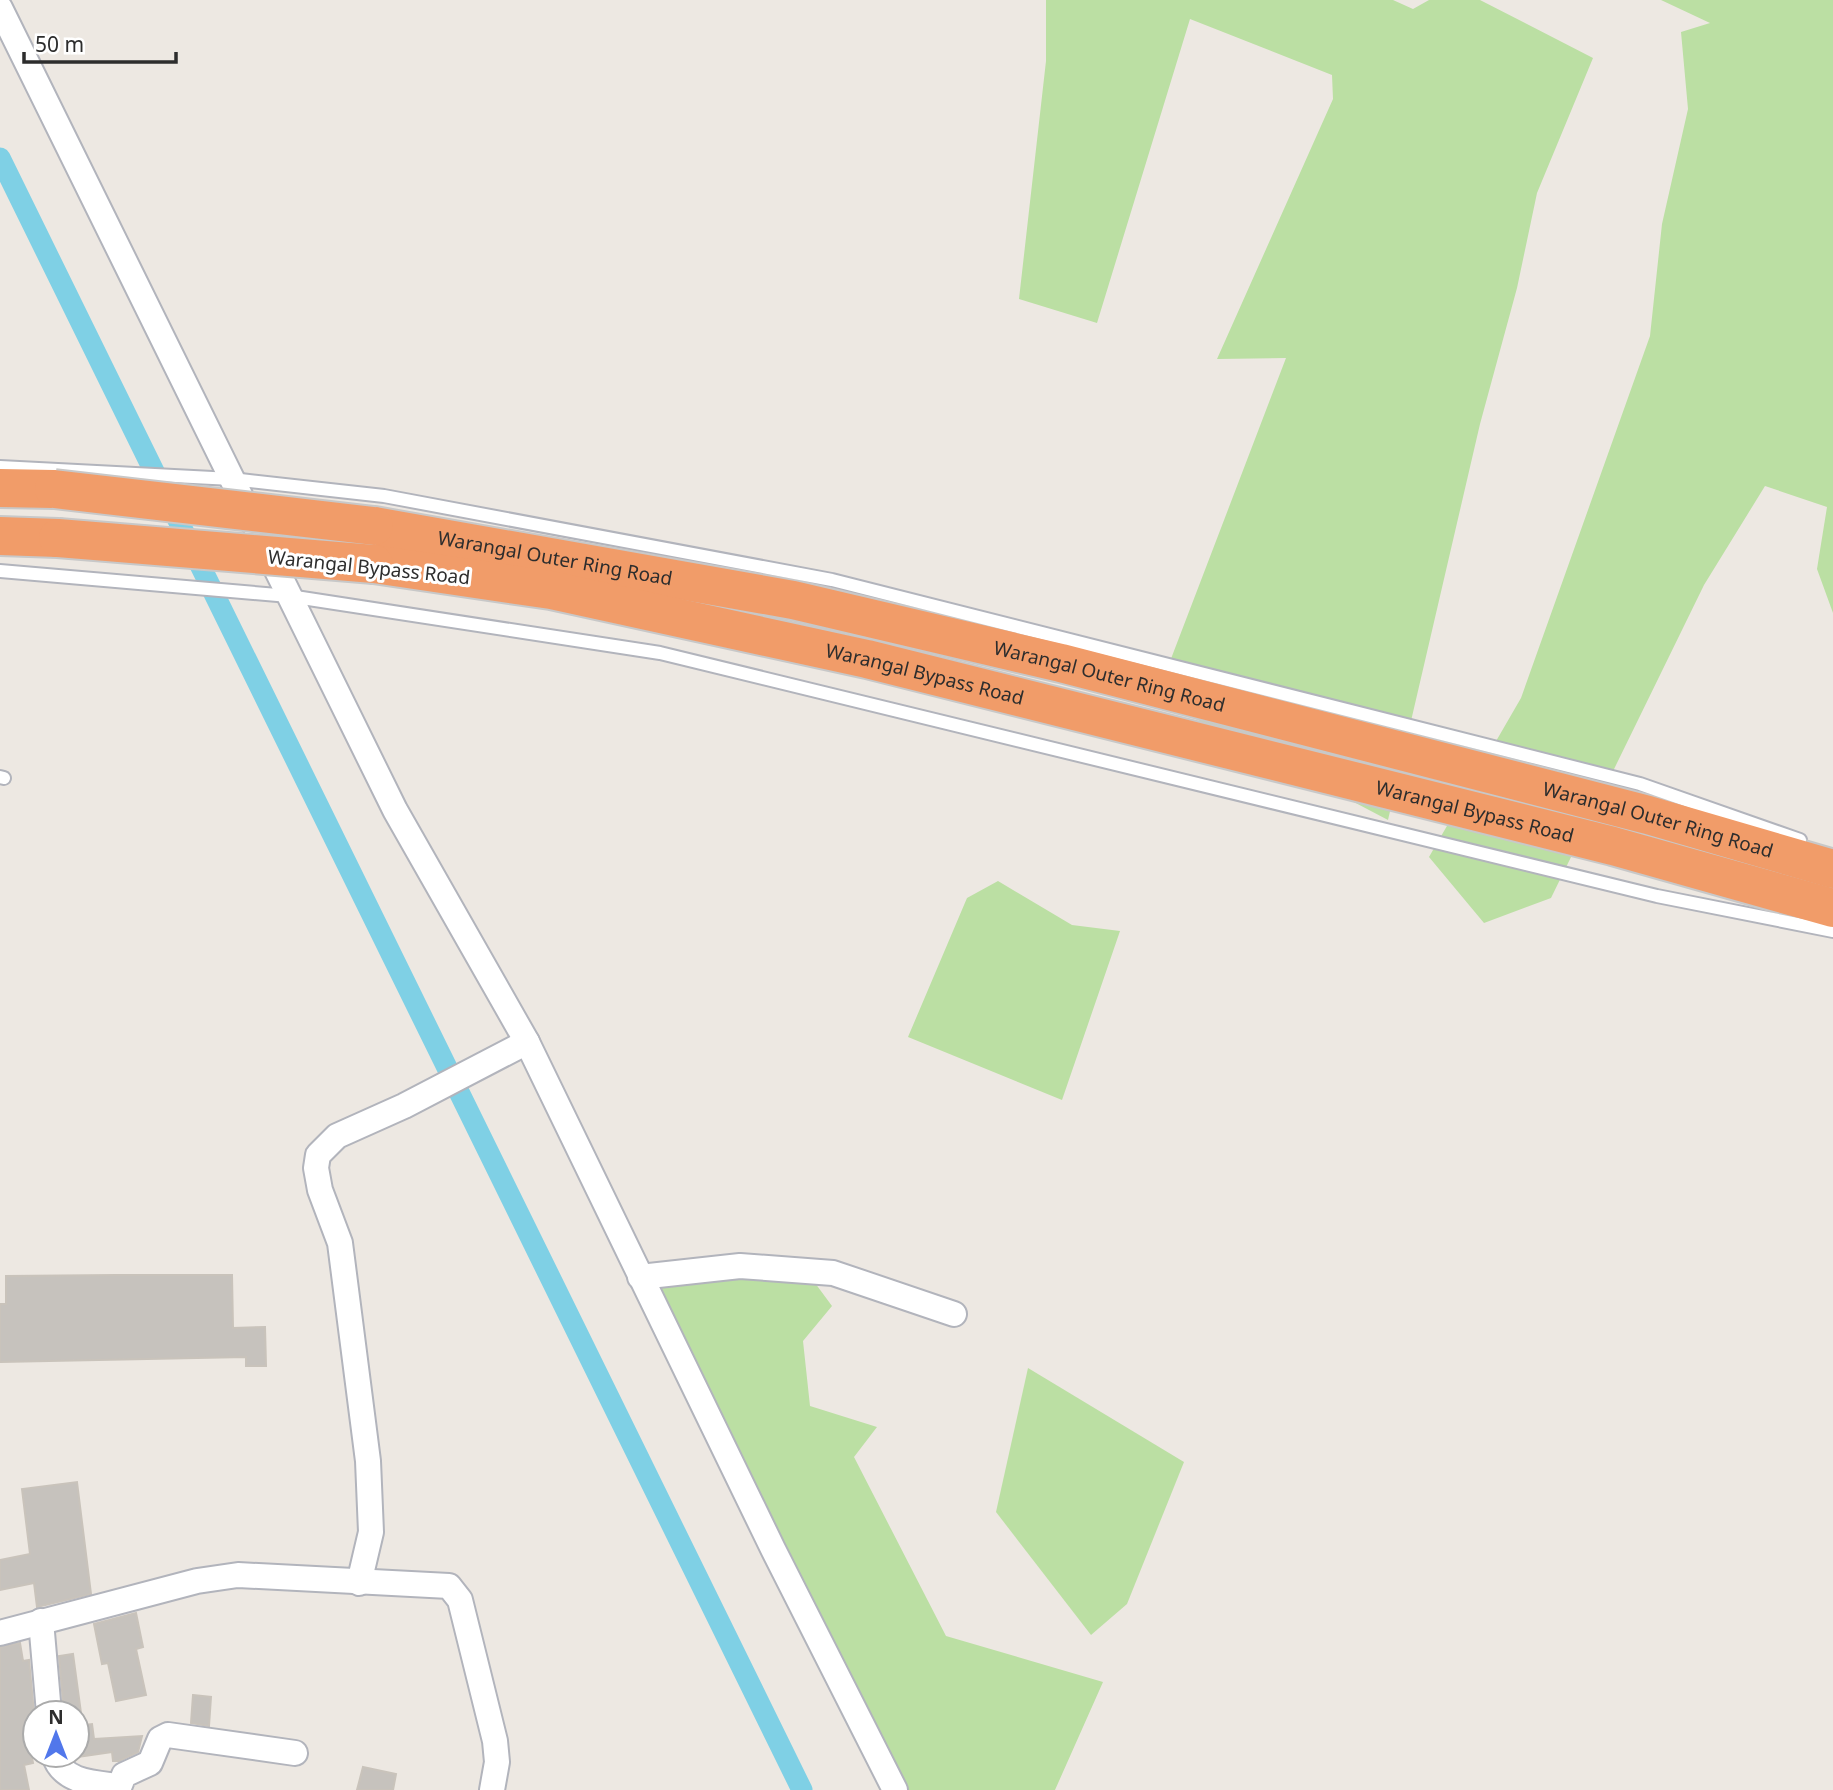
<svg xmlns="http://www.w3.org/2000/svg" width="1833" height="1790" font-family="'Noto Sans',sans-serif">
<rect width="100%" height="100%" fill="#ede8e2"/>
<g fill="#bbdfa3">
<path d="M1046,0H1393L1413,9L1429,0H1480L1593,58L1537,193L1517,288L1480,424L1388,820L1156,698L1286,358L1217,359L1333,99L1332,75L1190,19L1097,323L1019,299L1046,61Z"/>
<path d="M1661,0H1833V613L1817,569L1827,507L1765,486L1704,585L1551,898L1484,923L1429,857L1521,698L1650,336L1662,224L1688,109L1681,32L1710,23Z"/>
<path d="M998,881L1072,925L1120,931L1062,1100L908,1037L967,898Z"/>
<path d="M754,1255L804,1268L832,1306L803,1341L810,1406L877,1427L854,1457L946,1636L1103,1682L1055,1790H903L654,1280L679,1269Z"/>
<path d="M1028,1368L1184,1462L1127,1604L1091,1635L996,1512Z"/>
</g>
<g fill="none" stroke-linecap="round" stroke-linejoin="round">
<path stroke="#7fd0e5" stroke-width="21" d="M0,158L802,1790"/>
</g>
<g fill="#c6c2bd" stroke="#c9c3bb" stroke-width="2">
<path d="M115,1275H232L233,1328L265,1327L266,1366H246V1357L0,1362V1304H6V1276Z"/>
<path d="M77,1482L91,1594L37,1607L34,1583L0,1590V1560L30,1554L22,1489Z"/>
<path d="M136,1613L143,1647L136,1649L146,1695L116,1701L108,1663L102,1664L94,1624Z"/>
<path d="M20,1643L23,1661L29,1660L34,1713H30L32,1724L26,1725L33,1763L24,1765L29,1790H0V1647Z"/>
<path d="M73,1654L81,1713H64L59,1656Z"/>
<path d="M193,1695L211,1697L209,1726L191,1723Z"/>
<path d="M92,1724L94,1739L142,1736L138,1752L119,1761H113L112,1752L77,1757V1726Z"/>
<path d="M363,1767L396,1774L393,1790H357Z"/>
</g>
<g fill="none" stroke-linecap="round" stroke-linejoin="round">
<defs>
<g id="lane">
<path d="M0,467L232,479L384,496L832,580L1640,784L1800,840"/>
<path d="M0,571L289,596L660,653L1657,896L1833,931"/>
<path d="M0,777L4,778"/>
</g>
<g id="street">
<path d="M0,8L395,810L527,1042L773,1549L895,1790"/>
<path d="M640,1277L740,1266L833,1273L954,1314"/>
<path d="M359,1583L371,1532L368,1461L340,1243L320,1190L316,1168L318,1155L337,1136L404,1106L527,1042"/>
<path d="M41,1621L49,1713"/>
<path d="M0,1633L197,1581L238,1575L449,1586L460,1600L495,1741L497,1762L492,1790"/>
<path d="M54,1755C63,1783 94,1783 119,1786"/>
<path d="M118,1790L124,1775L150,1763L160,1739L168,1735L295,1753"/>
</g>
<g id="highway">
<path d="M0,488L54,489"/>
<path id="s1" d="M374,526L793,600L1061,663L1648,815L1833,869"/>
<path d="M0,536L58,538"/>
<path id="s2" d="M374,564L551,590L867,659L1613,846L1833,908"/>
</g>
</defs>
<use href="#lane" stroke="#b2b4bc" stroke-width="16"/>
<use href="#street" stroke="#b2b4bc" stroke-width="28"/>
<use href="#highway" stroke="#c8c8c8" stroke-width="42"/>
<use href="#lane" stroke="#fff" stroke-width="12"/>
<use href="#street" stroke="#fff" stroke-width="24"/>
<use href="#highway" stroke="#f19c69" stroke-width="38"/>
<defs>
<g id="highway-bridge">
<path d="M54,489L374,526"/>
<path d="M58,538L374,564"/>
</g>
</defs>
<use href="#highway-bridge" stroke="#c8c8c8" stroke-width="42" stroke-linecap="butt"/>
<use href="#highway-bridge" stroke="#f19c69" stroke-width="38"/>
</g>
<g text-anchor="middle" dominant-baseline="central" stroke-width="6" stroke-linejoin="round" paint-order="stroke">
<g font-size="19" fill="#2d2d2d" stroke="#fff">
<text stroke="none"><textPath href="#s1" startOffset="184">Warangal Outer Ring Road</textPath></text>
<text transform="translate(369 567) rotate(6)">Warangal Bypass Road</text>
<text stroke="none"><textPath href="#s2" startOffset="562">Warangal Bypass Road</textPath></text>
<text stroke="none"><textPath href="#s1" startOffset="751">Warangal Outer Ring Road</textPath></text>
<text stroke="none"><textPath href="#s2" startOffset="1129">Warangal Bypass Road</textPath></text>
<text stroke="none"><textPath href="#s1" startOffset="1318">Warangal Outer Ring Road</textPath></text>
</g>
</g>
<g transform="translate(56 1734)"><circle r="33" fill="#ffffff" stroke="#ababab" stroke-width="2"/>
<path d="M0-5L12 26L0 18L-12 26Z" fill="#5177eb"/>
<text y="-10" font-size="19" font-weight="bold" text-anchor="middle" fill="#2d2d2d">N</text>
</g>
<path d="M24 52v10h152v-10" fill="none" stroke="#2d2d2d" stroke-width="3.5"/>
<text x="35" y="52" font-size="21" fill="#2d2d2d" stroke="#ffffff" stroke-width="5" paint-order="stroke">50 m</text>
</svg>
